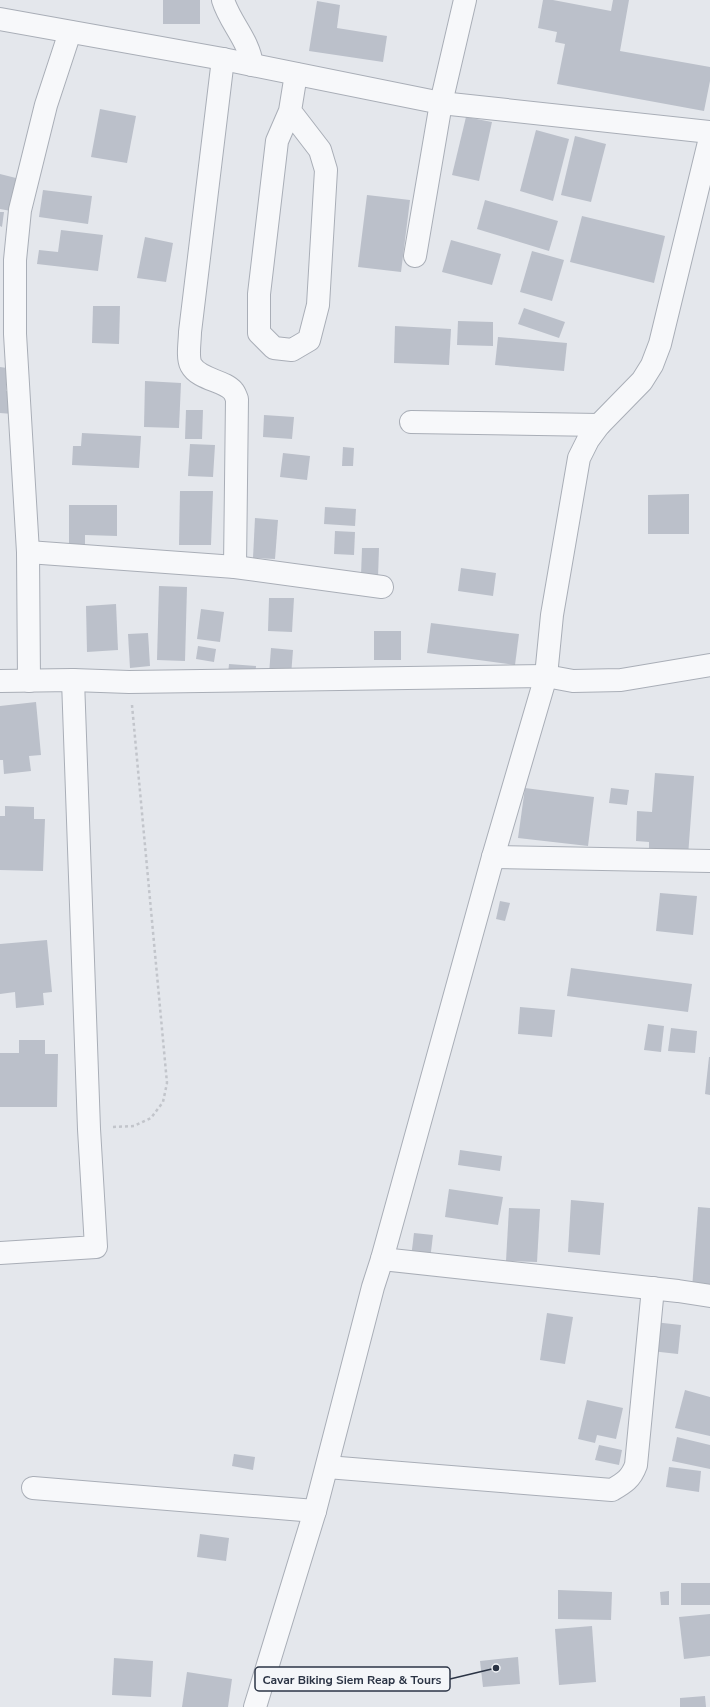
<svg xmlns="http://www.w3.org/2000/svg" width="710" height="1707" font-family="'Nunito Sans',sans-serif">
<rect width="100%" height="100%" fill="#e4e7ec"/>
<g fill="#bbc0ca">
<rect x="163" y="0" width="37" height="24"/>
<path d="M543,0H553L611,11L613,0H629L620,51L710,67V81L704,111L557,84L565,44L555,42L557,32L538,28Z"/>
<path d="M317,1L340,5L337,28L387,36L383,62L309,51Z"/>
<path d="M100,109L136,116L127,163L91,157Z"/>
<path d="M466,117L492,122L479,181L452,175Z"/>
<path d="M536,130L569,139L553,201L520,191Z"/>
<path d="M575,136L606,144L591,202L561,195Z"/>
<path d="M0,174L20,179L11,211L0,209Z"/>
<path d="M43,190L92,196L88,224L39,217Z"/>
<path d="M367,195L410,200L401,272L358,267Z"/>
<path d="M485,200L558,221L549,251L477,229Z"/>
<path d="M0,212H4L2,227L0,226Z"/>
<path d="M582,216L665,236L654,283L570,262Z"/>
<path d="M61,230L103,235L98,271L37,264L39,250L58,252Z"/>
<path d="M145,237L173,243L166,282L137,278Z"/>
<path d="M451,240L501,254L492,285L442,272Z"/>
<path d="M532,251L564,260L552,301L520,292Z"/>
<path d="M93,306H120L119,344L92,343Z"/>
<path d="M524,308L565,322L559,338L518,324Z"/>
<path d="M458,321L493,322V346L457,345Z"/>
<path d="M395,326L451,329L449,365L394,363Z"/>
<path d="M498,337L567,343L564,371L495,365Z"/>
<path d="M0,367L7,368L6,391L15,392L13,414L0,413Z"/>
<path d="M145,381L181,383L179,428L144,427Z"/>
<path d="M186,410H203L202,439H185Z"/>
<path d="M264,415L294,417L292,439L263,437Z"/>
<path d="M82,433L141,436L139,468L72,465L73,446H81Z"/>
<path d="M190,444L215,445L213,477L188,476Z"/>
<path d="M343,447L354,448L353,466H342Z"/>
<path d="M283,453L310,456L307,480L280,477Z"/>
<path d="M180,491H213L211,545H179Z"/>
<path d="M689,494V534H648V495Z"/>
<path d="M69,505H117V536L85,535V549L69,548Z"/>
<path d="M325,507L356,509L355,526L324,524Z"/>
<path d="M255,518L278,520L275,559L253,558Z"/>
<path d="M335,531L355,532L354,555L334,554Z"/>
<path d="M362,548H379L378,577L361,576Z"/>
<path d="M461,568L496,573L493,596L458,591Z"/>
<path d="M159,586L187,587L185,661L157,660Z"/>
<path d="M269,598H294L292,632L268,631Z"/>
<path d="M116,604L118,650L87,652L86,606Z"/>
<path d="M201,609L224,612L220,642L197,639Z"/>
<path d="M431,623L519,634L515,665L427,653Z"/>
<rect x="374" y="631" width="27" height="29"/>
<path d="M148,633L150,666L130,668L128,634Z"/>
<path d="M198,646L216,649L214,662L196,659Z"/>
<path d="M271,648L293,650L290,688L268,687Z"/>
<path d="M229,664L256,666L254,688L227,686Z"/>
<path d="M36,702L41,755L29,756L31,771L4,774L3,760H0V706Z"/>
<path d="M655,773L694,776L688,856L649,853V842L636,841L637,811L652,812Z"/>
<path d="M525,788L594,797L588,846L518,838Z"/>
<path d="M611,788L629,790L627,805L609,803Z"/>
<path d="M5,806L34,807V819H45L43,871L0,870V816H5Z"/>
<path d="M660,893L697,896L693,935L656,931Z"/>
<path d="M500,901L510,903L505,921L496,919Z"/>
<path d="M47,940L52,992L43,993L44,1005L16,1008L15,992L0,994V944Z"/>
<path d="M571,968L692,984L688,1012L567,996Z"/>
<path d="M520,1007L555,1010L552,1037L518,1034Z"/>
<path d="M648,1024L664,1026L661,1052L644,1050Z"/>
<path d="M671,1028L697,1031L695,1053L668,1051Z"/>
<path d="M19,1040H45V1054H58L57,1107H0V1053H19Z"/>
<path d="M709,1057H710V1095L705,1094Z"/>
<path d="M460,1150L502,1156L500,1171L458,1165Z"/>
<path d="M449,1189L503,1197L498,1225L445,1217Z"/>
<path d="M571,1200L604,1203L600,1255L568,1252Z"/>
<path d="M698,1207L710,1208V1291L692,1289Z"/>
<path d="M509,1208L540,1209L537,1262L506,1261Z"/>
<path d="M414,1233L433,1235L430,1260L411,1258Z"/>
<path d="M547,1313L573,1317L565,1364L540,1360Z"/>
<path d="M654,1322L681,1325L678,1354L651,1351Z"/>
<path d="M685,1390L710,1397V1436L675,1428Z"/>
<path d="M587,1400L623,1408L616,1439L597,1435L595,1443L578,1439Z"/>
<path d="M677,1437L710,1445V1469L672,1461Z"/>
<path d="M599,1445L622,1450L619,1465L595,1460Z"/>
<path d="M234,1454L255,1457L253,1470L232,1466Z"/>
<path d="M669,1467L701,1471L699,1492L666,1487Z"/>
<path d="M200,1534L229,1538L226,1561L197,1557Z"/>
<rect x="681" y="1583" width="29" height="22"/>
<path d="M558,1590L612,1592L611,1620L558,1619Z"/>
<path d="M669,1591V1605H661L660,1592Z"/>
<path d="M710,1614V1656L684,1659L679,1617Z"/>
<path d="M592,1626L596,1682L559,1685L555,1629Z"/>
<path d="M518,1657L520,1684L483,1687L480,1661Z"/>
<path d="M114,1658L153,1661L151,1697L112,1695Z"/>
<path d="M187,1672L232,1679L228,1707H182Z"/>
<path d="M705,1696L706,1707H680V1698Z"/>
</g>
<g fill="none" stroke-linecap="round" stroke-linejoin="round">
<defs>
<g id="minor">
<path d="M223,0C230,23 249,40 252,65"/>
<path d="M0,19L223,59L441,103L710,132"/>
<path d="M223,59L190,332C190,341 187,357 191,365C199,380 224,380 233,391C235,393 236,397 237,399L235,567"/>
<path d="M290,111L320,150L326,170L318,305L309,340L292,350L274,348L259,333V294L277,141L290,111L296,74"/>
<path d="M415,256L441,103L465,0"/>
<path d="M411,422L599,425"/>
<path d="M28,552L235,567L382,587"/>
<path d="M0,681L73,680L129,682L546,676L573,681L621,680L710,665"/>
<path d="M29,681L28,552L15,334V260L20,210L46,105L70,32"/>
<path d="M493,857L710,861"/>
<path d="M0,1253L96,1247L89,1129L73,680"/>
<path d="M382,1259L678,1291L710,1296"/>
<path d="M327,1467L612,1490C624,1483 631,1479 636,1465L653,1288"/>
<path d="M33,1488L315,1511"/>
<path d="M255,1707L315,1511L373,1287L382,1259L493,857L546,676L552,615L579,458L588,440L599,425L642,381L652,365L660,344L710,138"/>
</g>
</defs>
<use href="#minor" stroke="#a9aeb7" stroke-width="24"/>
<path stroke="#c2c5cb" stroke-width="2.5" stroke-dasharray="3 3" stroke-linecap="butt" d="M113,1127L134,1126L151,1118L163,1102L167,1083L132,705"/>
<use href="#minor" stroke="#f7f8fa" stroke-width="22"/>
</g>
<path fill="none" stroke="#2b3445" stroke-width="1.5" d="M496 1668L450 1679"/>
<circle fill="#2b3445" stroke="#f4f6f9" stroke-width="1.5" cx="496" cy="1668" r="4"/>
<rect fill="#f4f6f9" stroke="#2b3445" stroke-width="1.5" x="255" y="1667" width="195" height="24" rx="4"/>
<g font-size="12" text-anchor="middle" font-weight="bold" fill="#2b3445">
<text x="352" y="1684">Cavar Biking Siem Reap &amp; Tours</text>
</g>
</svg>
